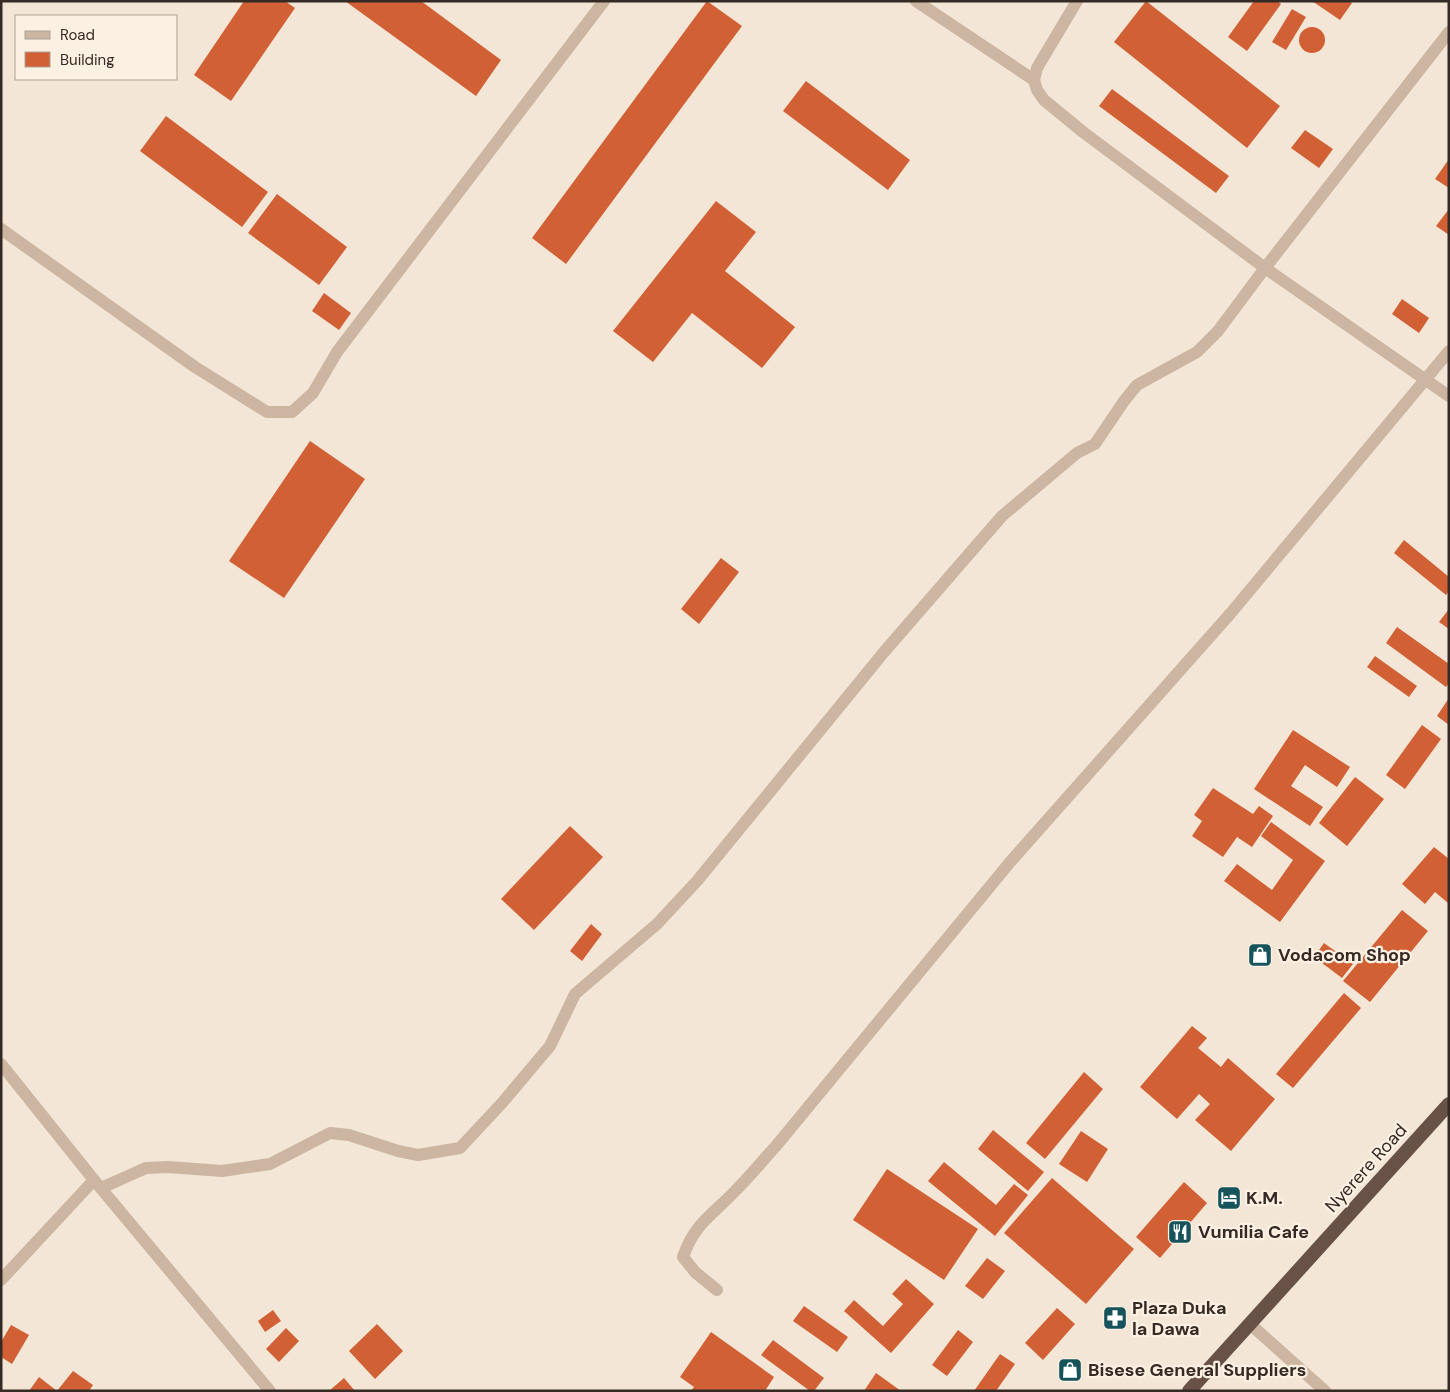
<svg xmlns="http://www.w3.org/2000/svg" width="1450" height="1392" font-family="'DM Sans',sans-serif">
<rect width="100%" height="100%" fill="#f3e6d6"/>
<g fill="#d16035">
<path d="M244,1H285L295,8L231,101L194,75Z"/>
<path d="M345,1H421L501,60L476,96Z"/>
<path d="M707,1L742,26L566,264L532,238Z"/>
<path d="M1146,1L1280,106L1247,148L1114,42Z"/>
<path d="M1254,1H1277L1281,4L1247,51L1228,37Z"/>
<path d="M1312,1H1349L1352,3L1340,20Z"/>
<path d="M1292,9L1306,17L1286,50L1272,42Z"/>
<circle cx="1312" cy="40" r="13"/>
<path d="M806,81L910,160L888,190L783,111Z"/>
<path d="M1112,89L1229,176L1216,193L1099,106Z"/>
<path d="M166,116L268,192L242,227L140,151Z"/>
<path d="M1305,130L1333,149L1319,168L1291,148Z"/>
<path d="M1449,159V188L1435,179Z"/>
<path d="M277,194L347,247L319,285L248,233Z"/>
<path d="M716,201L756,232L725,271L795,327L762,368L692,313L653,362L613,331Z"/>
<path d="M1449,209V235L1436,226Z"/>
<path d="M324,293L351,313L339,330L312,311Z"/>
<path d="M1402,299L1429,318L1419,333L1392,314Z"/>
<path d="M310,441L365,479L284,598L229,561Z"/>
<path d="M1404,540L1449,577V591L1446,595L1394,553Z"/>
<path d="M721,558L739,572L699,624L681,609Z"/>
<path d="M1449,609V629L1439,622Z"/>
<path d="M1397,627L1449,664V683L1446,687L1386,643Z"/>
<path d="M1375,656L1417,686L1409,697L1367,667Z"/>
<path d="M1449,698V725L1437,716Z"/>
<path d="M1422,725L1441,739L1405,789L1386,775Z"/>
<path d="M1293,730L1350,767L1337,787L1305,765L1291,786L1323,807L1310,826L1254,789Z"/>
<path d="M1355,777L1384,799L1347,846L1319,823Z"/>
<path d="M1213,788L1253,814L1259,806L1273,816L1252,847L1237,837L1223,857L1192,836L1202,821L1194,815Z"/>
<path d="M1271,822L1325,861L1280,922L1224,881L1237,864L1272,890L1293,860L1261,836Z"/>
<path d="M570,826L603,857L534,930L501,899Z"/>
<path d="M1434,847L1449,859L1448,903L1435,892L1425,904L1402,884Z"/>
<path d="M1402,910L1428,931L1370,1002L1343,981Z"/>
<path d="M591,924L602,934L582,961L570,951Z"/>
<path d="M1324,943L1353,964L1342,978L1314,957Z"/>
<path d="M1344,993L1361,1008L1293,1088L1276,1074Z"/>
<path d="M1192,1026L1207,1038L1198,1048L1221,1067L1228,1058L1275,1099L1231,1151L1195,1120L1210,1104L1199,1094L1177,1119L1140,1087Z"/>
<path d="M1084,1072L1103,1089L1045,1159L1026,1143Z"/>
<path d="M993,1130L1044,1172L1028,1191L978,1149Z"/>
<path d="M1081,1131L1108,1149L1087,1182L1059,1164Z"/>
<path d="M944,1162L996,1205L1014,1184L1028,1195L995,1236L928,1181Z"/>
<path d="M887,1169L978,1229L944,1280L853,1220Z"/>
<path d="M1052,1178L1134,1249L1086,1304L1004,1233Z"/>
<path d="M1184,1182L1207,1203L1160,1258L1136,1237Z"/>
<path d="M987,1258L1005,1271L983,1299L965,1286Z"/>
<path d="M906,1279L934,1304L891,1353L844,1311L854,1300L883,1326L903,1304L892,1294Z"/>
<path d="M804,1306L848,1337L837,1352L793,1321Z"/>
<path d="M1057,1308L1075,1324L1043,1360L1025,1343Z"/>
<path d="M273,1310L281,1321L265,1332L258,1321Z"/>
<path d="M377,1324L403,1351L375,1379L349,1351Z"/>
<path d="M11,1325L29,1335L12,1364L1,1357V1342Z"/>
<path d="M286,1328L299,1341L279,1362L266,1349Z"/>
<path d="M958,1330L973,1342L947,1376L932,1365Z"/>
<path d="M711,1332L774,1377L765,1391H691L694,1387L680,1377Z"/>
<path d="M773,1340L824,1378L814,1391H810L761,1355Z"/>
<path d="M1000,1354L1015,1364L996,1391H974Z"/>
<path d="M73,1371L93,1385L89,1391H57Z"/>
<path d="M876,1373L901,1391H864Z"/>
<path d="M39,1377L57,1391H29Z"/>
<path d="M344,1378L355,1391H329Z"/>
</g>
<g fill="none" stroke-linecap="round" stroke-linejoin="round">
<g stroke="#ccb6a1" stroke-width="12">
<path d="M916,1L1034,80"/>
<path d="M1,229L195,367L267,412H292L313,393L337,352L604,1"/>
<path d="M101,1188L146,1168L168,1167L222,1171L270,1164L330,1133L349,1135L398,1151L418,1155L460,1148L502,1103L550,1046L575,994L657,924L697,881L884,652L1002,516L1077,453L1095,444L1124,401L1137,385L1197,352L1218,331L1265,268"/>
<path d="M1250,1324L1325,1391"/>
</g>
<g stroke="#ccb6a1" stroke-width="12">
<path d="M1077,1L1037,68L1034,80L1037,90L1044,100L1083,132L1265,268L1449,396"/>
<path d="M1265,268L1449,32"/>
<path d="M1,1280L94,1180"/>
<path d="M717,1290L695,1272L683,1257C695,1222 714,1214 737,1189C751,1175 763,1160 776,1146L1011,861L1230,614L1449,351"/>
</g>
<path stroke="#ccb6a1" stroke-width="12" d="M1,1064L94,1180L270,1391"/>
<path stroke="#685248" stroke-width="14" d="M1189,1391L1449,1104"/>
</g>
<defs>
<symbol id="shop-square" viewBox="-11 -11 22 22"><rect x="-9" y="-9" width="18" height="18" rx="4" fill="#17535a" stroke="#fbf0e2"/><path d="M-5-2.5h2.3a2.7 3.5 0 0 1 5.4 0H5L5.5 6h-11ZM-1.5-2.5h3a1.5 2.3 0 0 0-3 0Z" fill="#fff"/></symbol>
<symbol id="hotel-square" viewBox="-11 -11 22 22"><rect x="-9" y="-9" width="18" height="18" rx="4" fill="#17535a" stroke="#fbf0e2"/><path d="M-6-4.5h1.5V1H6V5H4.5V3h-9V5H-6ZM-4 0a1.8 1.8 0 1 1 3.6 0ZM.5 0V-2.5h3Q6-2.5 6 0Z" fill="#fff"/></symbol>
<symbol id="restaurant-square" viewBox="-11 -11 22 22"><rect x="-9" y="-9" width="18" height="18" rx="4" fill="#17535a" stroke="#fbf0e2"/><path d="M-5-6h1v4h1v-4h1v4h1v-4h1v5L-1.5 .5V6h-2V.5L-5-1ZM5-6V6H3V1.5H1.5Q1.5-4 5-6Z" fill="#fff"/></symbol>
<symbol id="pharmacy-square" viewBox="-11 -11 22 22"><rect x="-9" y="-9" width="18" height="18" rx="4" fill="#17535a" stroke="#fbf0e2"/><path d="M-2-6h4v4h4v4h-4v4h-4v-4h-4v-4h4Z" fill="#fff"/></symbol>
</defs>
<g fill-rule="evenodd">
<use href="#shop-square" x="1246" y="941" width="28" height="28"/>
<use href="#hotel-square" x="1215" y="1184" width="28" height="28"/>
<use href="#restaurant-square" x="1166" y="1218" width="28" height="28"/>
<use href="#pharmacy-square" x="1101" y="1304" width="28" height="28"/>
<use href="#shop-square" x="1056" y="1356" width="28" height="28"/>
</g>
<g text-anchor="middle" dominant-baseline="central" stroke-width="4.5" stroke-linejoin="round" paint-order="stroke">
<g font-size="18" font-weight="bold" fill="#352a24" stroke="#fbf0e2" text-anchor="start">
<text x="1278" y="955">Vodacom Shop</text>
<text x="1246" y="1198">K.M.</text>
<text x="1198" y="1232">Vumilia Cafe</text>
<text x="1132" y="1308">Plaza Duka<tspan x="1132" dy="21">la Dawa</tspan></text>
<text x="1088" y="1370">Bisese General Suppliers</text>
</g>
<g font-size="18" fill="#352a24" stroke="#fbf0e2">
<text transform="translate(1366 1168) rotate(-48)">Nyerere Road</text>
</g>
</g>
<rect width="1450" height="1392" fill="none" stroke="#352a24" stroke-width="5"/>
<rect x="15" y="15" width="162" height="65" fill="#fbf0e2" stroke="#aca196"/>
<rect x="25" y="31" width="25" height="8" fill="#ccb6a1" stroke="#aca196"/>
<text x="60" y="40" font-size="15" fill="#352a24">Road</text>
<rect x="25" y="52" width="25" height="15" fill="#d16035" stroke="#aca196"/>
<text x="60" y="65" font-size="15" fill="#352a24">Building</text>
</svg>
